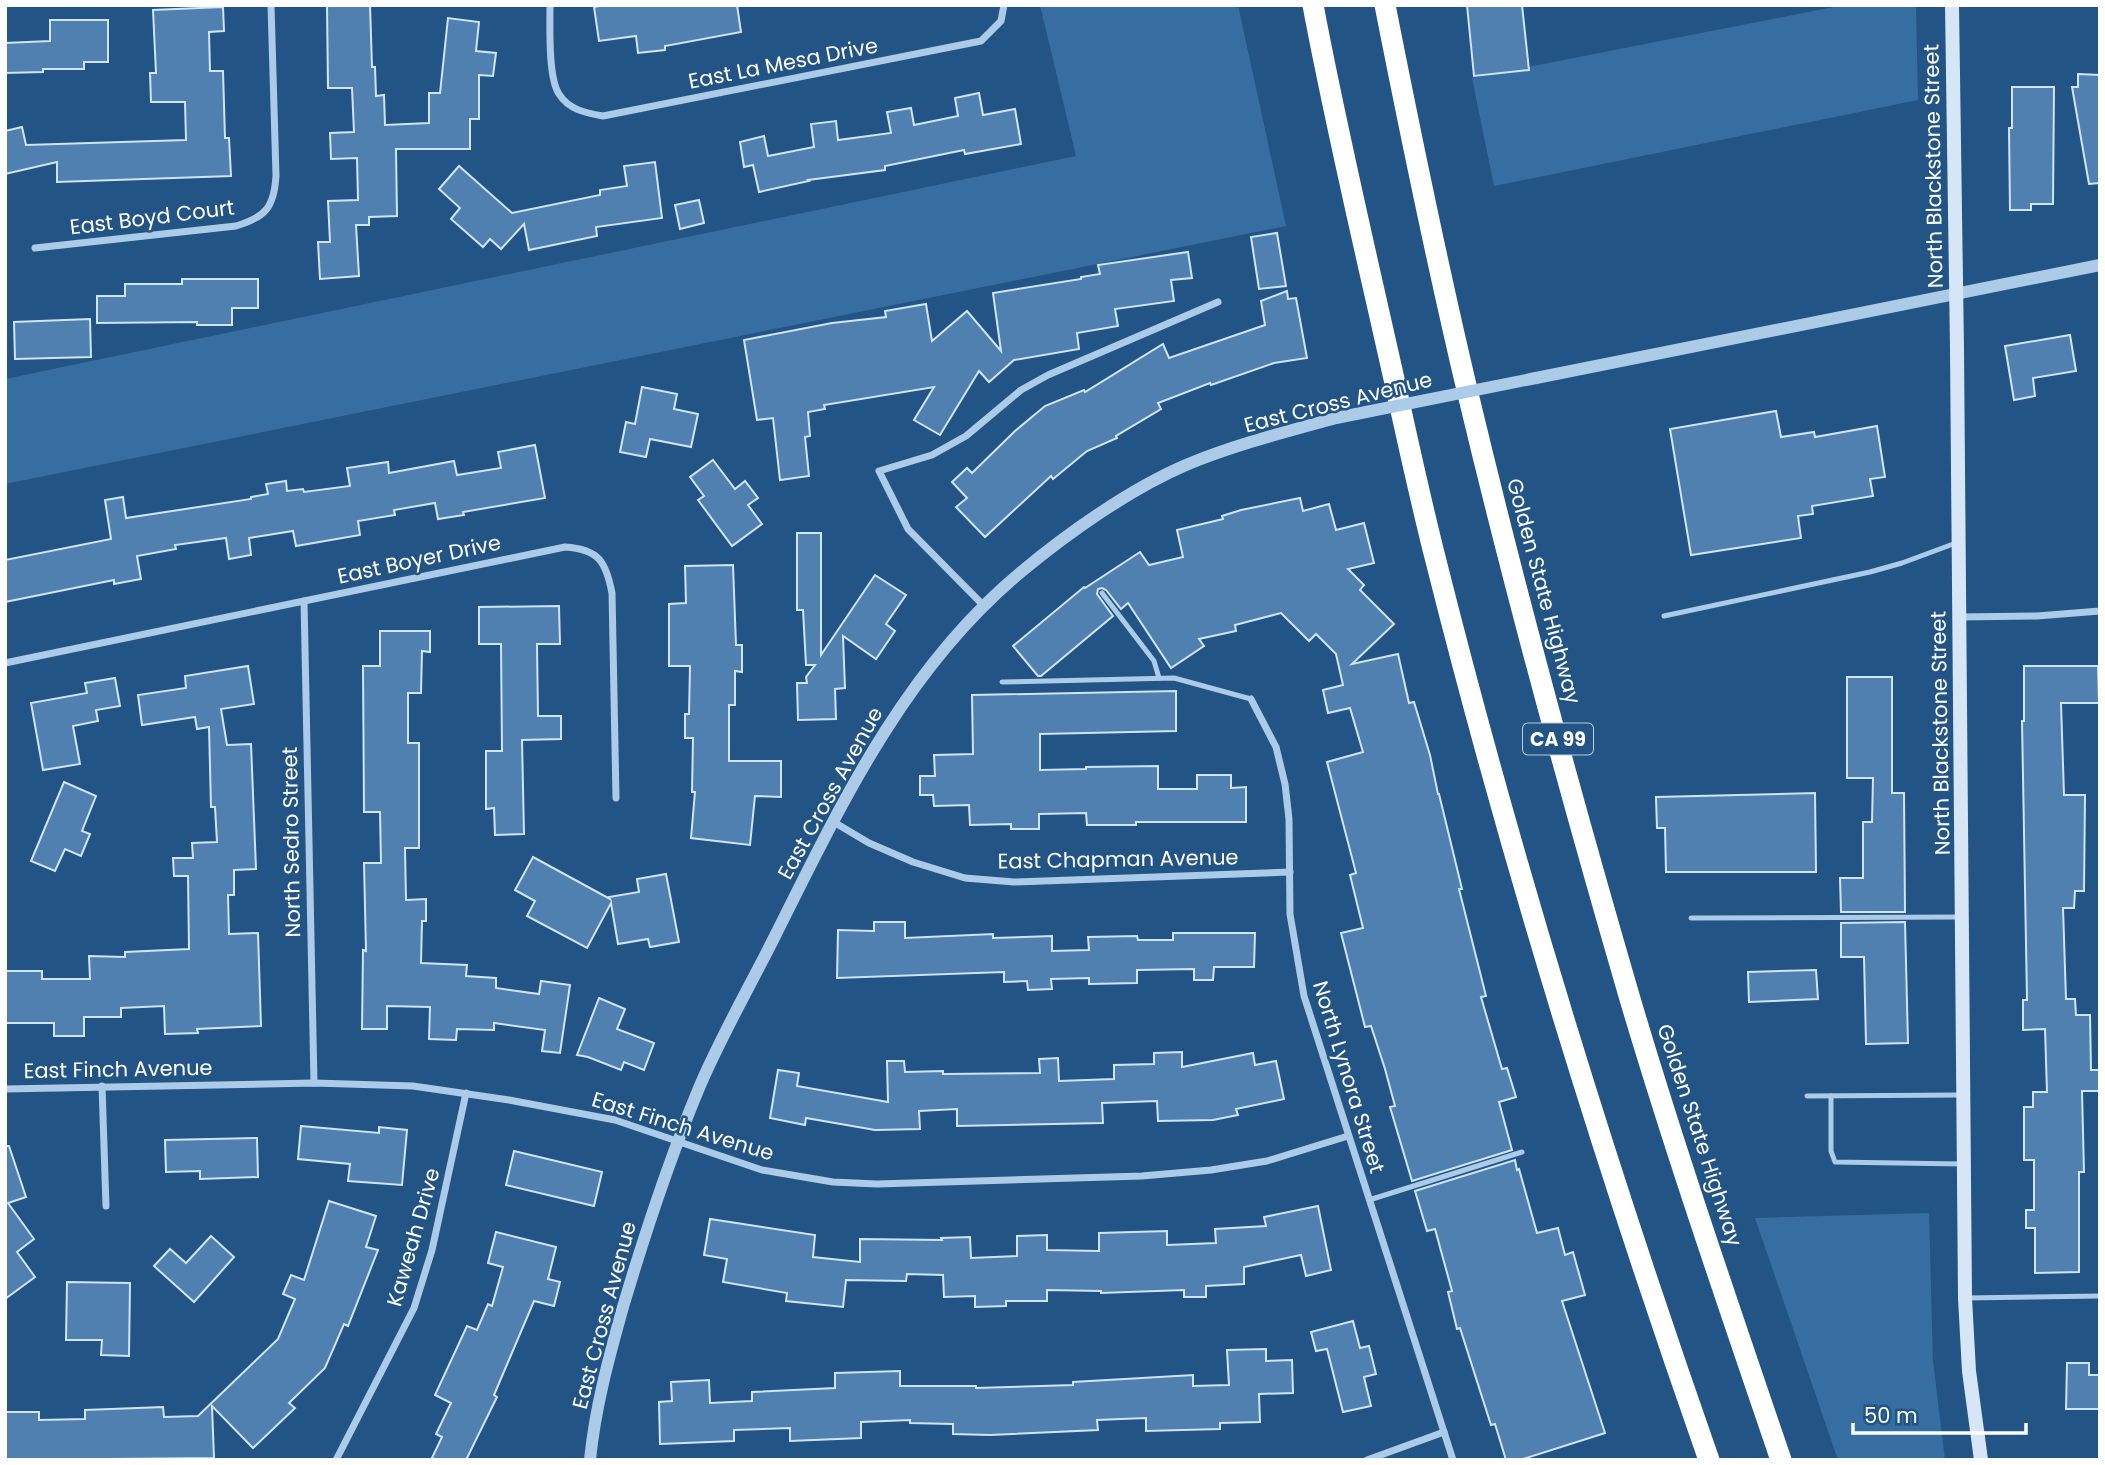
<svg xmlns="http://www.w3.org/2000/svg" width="2105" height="1465" font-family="Poppins,sans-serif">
<rect width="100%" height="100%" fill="#225485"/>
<g fill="#366ea2">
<path d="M1040,5H1238L1286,226L5,484V379L1076,156Z"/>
<path d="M1844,5H1916L1918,100L1494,186L1472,78Z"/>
<path d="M1929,1213L1933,1361L1945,1460H1838L1755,1218Z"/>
</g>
<g fill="#4f80af" stroke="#cfe4f7" stroke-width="2">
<path d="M327,5H370L372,67H375L376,96L384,95L385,125L429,123V93H440L448,18L479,22L476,51L496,53L493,76L479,75V119H470V149H396L397,216L369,217V225H356L359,276L320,279L318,242H330L328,201L358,200L357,158L331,159L330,133L354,132L352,88H328Z"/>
<path d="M604,5H737L741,32L665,46V50L638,53L636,36L599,41L594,7Z"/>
<path d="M1467,5H1522L1529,70L1474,76Z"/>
<path d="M223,7L224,31L209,32L210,71H223L225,138H229L231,176L57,182V162L5,174V131L22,127L26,145L186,140L185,102H151L150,73H156L153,10Z"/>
<path d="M50,20H108V62H84V69H43V72L5,73V43L50,41Z"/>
<path d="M2078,74L2100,75L2099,183L2089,184L2072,87H2078Z"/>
<path d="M2012,87H2054L2053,204H2031V210H2010L2009,128H2012Z"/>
<path d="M979,93L983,115L1015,109L1021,144L965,154L964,150L885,166V170L808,180L809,181L759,192L753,165L744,167L740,142L764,136L768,156L814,147L811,124L836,121L838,140L891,133L887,112L911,108L914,125L958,116L955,98Z"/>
<path d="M655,162L662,218L596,227L597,236L529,250L524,224L501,249L490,239L483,247L451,219L460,208L439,189L459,166L512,213L600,195V190L627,186L624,166Z"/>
<path d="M699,200L704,223L680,229L675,205Z"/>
<path d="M1277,233L1286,286L1259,289L1251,237Z"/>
<path d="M1188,252L1192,278L1171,280L1174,301L1115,309L1118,326L1077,333L1079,349L1014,360L989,382L979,371L940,435L914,420L934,387L824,405L825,409L808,412L810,436L805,437L809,476L780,480L773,418L757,420L744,340L832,323L886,317L885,311L926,304L932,341L967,311L1001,351L993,293L1081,279V277L1100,274L1098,265Z"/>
<path d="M182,279H258V308H232V325H197V322L97,323V296H125V284H182Z"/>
<path d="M1287,291L1288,299L1296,298L1307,358L1274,363L1211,385L1210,383L1158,403L1161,409L1116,436L1117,438L1087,451L1053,479L1051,476L985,537L956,507L967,498L952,482L967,468L972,473L1015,431L1045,406L1084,390L1085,392L1163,344L1169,358L1265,325L1261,301Z"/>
<path d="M90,319L91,357L15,359L14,322Z"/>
<path d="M2070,335L2076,371L2033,378L2035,396L2014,400L2005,346Z"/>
<path d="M642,387L677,394L674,409L698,414L691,447L650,439L646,457L620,452L626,422L635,424Z"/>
<path d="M1776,411L1781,437L1814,432L1815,437L1877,426L1885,477L1870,479L1873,496L1812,506L1813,514L1798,516L1801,538L1691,555L1670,429Z"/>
<path d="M535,445L545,498L463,512L464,515L438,519L435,503L394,510L395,515L358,521L360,535L296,546L293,531L249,538L251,555L229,559L226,538L175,545L176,549L137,556L141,579L114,584V580L5,602V560L111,539L105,500L123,497L126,518L251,499V497L268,494L266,484L286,481L287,491L303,489L304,492L350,486L347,468L388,462L389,473L454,461L457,475L501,468L498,452Z"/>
<path d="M713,460L735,489L745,481L758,498L748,505L762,524L732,546L698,500L704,496L690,477Z"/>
<path d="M1300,498L1303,511L1329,504L1336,530L1364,523L1374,563L1348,569L1364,585L1360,590L1394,624L1352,664L1398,654L1409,703L1414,702L1430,755L1438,794H1439L1462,889H1459L1486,996L1481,997L1502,1069L1507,1068L1516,1097L1499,1102L1512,1150L1412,1181L1390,1107L1395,1106L1385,1069L1371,1026L1365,1027L1341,933L1363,928L1350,875L1356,873L1327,762L1363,752L1350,708L1328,713L1323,690L1343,685L1336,654L1316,634L1309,641L1281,613L1235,625L1236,631L1199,639L1204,646L1171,668L1128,603L1121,609L1106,590L1102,588L1098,589L1097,594L1113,616L1041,676H1038L1013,646L1084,587L1085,588L1140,552L1149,565L1183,557L1177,530L1223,519L1222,516L1241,510Z"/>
<path d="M797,533H821V655L875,575L906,595L886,624L895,631L876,659L843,636L845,688L835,689L836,719L798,720L797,683H807L806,677L815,665H806L803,610H797Z"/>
<path d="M733,565L736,645H742V672L735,671V705H729V761H781V797L755,796L750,845L691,838L695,792H692L693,738H685V714H689L690,666H669V604L686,603L685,566Z"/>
<path d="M559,606L560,644H537L538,716H561V739L522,740L524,834L495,835L494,808L486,809V751H502L501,644H479V607Z"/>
<path d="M380,631H430V652L422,651L421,693H408V743H419V848H405L406,900L426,899V921H422L421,963L467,965L466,976L496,978V988L539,994L541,981L570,985L560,1053L542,1051L545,1030L494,1023V1030L457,1029L456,1040L429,1039L430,1007L387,1006V1029H362L363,950L366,951L364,863H381L380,812H364L363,666H380Z"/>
<path d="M248,666L254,704L221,709L227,745L251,744L256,869L234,870V895H228L229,934L258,933L261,1026L197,1029L198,1033L165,1034L164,1006L121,1008V1017H84V1036H54V1023H5L6,971H42V979H90L89,956L125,957V952L189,949L188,876H174L173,858H193L192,843L217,842L215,807H211L209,727L197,729L195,717L142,725L138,695L186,688L185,676Z"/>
<path d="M2024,666H2098L2099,703H2061L2064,795H2085L2084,891H2075L2074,908H2063L2066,999H2075L2076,1015H2090L2091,1070H2100V1091H2082L2084,1172H2079V1272L2035,1273V1228H2026V1210H2034V1160H2024V1107H2033V1092H2047L2045,1029L2023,1030V1000H2027L2022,721H2024Z"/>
<path d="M1847,677H1892V793H1904L1905,912H1841L1840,878H1863V822H1872L1873,778H1847Z"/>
<path d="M115,678L120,706L96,710L98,721L73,726L80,764L43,770L31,703L87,693L85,683Z"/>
<path d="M1176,691V731L1040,734V770L1086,769V767L1158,766V789H1197V775H1231V788L1246,787V822H1136V825H1087L1086,813L1039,814V829H1011V824L970,825L969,805L934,806L933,795H920V776H935L934,755L973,754L972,695Z"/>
<path d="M64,782L96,796L82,831L90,834L81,856L65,849L55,871L31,861Z"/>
<path d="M1815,793L1816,872H1666L1665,828H1657L1656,797Z"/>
<path d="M533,857L610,899L609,897L639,892L637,879L666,874L679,942L650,947L648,939L618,944L611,903L587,948L527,916L535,901L515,890Z"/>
<path d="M874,922H905V938L993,934V938L1052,936V951L1089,950L1088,937L1137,936L1138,940H1173V933H1255L1254,967H1214L1213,980H1194V969L1137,970V983L1089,984V978L1051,979L1052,989L1028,990L1027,981L1004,982V972L837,978L838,930L874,931Z"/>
<path d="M1905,922L1908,1043L1866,1044L1864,957H1841V923Z"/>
<path d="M1816,970L1818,999L1749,1002L1748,972Z"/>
<path d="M599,998L625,1009L617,1029L654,1043L644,1070L624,1062L621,1070L588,1057L577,1055Z"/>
<path d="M1182,1052V1067L1253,1053L1255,1065L1276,1061L1284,1099L1236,1109L1238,1115L1213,1120L1158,1121L1157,1101L1102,1103L1103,1123L957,1126V1109L919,1111L920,1129L875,1130L806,1118L805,1125L770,1118L778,1070L799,1073L797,1086L888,1102L887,1061H904L905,1072L943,1071V1074L1040,1073L1039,1059L1058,1058L1059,1081L1114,1079V1065L1154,1064V1053Z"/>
<path d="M301,1126L379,1133V1127L407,1130L402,1185L348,1181L350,1164L298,1159Z"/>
<path d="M257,1138L258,1177L200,1179V1171L166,1172L165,1140Z"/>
<path d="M5,1146H9L26,1197L8,1203L34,1239L17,1252L35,1277L5,1299Z"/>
<path d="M514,1151L602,1172L594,1206L506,1185Z"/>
<path d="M1515,1160L1517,1170L1519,1169L1537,1233L1558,1228L1565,1255L1573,1252L1585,1295L1562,1301L1605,1433L1520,1460H1506L1495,1424L1491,1425L1460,1328L1457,1329L1448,1292L1452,1291L1435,1229L1427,1231L1415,1191Z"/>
<path d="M329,1201L376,1216L366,1247L378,1250L348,1326L344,1324L325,1368L289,1403L295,1408L253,1448L212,1406L214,1458L5,1460V1412H39V1420L85,1419V1410L163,1407L164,1417L198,1416L278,1339L295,1299L283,1294L291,1275L304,1280Z"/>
<path d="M1318,1206L1331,1270L1306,1276L1301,1255L1244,1267V1284L1206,1286V1297H1184V1290L1101,1293V1291L1047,1290V1301H1006V1306L975,1307V1296L944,1297L943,1275L907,1274L906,1281L846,1280L843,1307L786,1301L787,1293L723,1282L727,1259L704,1255L710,1219L815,1235L813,1257L860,1262V1239L942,1240L941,1238L970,1237L971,1258L1017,1256V1236L1047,1235V1250L1099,1251V1233L1167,1231V1245L1216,1243L1215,1229L1266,1226L1264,1217Z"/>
<path d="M496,1232L556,1247L548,1279L560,1282L554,1306L534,1301L494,1395L497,1397L466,1460H431L442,1437L436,1434L451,1403L435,1395L467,1326L477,1330L488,1304L492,1306L503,1267L488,1263Z"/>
<path d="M211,1236L234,1257L194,1302L154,1266L170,1249L186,1263Z"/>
<path d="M67,1282L130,1283L129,1356L101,1355L102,1340H66Z"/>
<path d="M1353,1321L1360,1348L1369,1346L1376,1374L1364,1377L1371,1406L1343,1412L1327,1349L1316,1351L1311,1332Z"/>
<path d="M1266,1349V1361L1292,1360L1293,1393L1259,1394L1260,1422L1220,1423V1429L1146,1431V1418L1097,1420L1098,1430L990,1435L953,1434V1424L910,1423V1420L861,1422V1438L790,1441V1428L734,1430V1441L660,1444L659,1402L672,1401L671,1382L709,1380L710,1403L752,1401V1392L835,1388V1373L900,1371V1386H976V1388L1073,1385V1382L1193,1375V1386L1229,1385L1227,1350Z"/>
<path d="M2067,1363H2089V1375H2100V1409H2066Z"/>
</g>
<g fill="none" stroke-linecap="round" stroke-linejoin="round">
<g stroke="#abcbe9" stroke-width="5">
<path d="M1102,593L1154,661L1159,678"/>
<path d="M1664,616L1870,572L1902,563L1956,543"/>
<path d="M1002,682L1174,678L1251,699"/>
<path d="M1691,918L1960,917"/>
<path d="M1807,1096L1961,1095"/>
<path d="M1831,1096V1151L1835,1162L1962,1164"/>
<path d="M1369,1200L1522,1152"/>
<path d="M1965,1298L2100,1296"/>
</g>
<g stroke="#abcbe9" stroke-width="7">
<path d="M550,5C550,26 548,78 559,94C569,110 586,113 603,116L981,41L1001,21L1004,5"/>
<path d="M35,248L236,226C266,217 274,207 276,176L271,5"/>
<path d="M304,601L314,1083"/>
<path d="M984,606L908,529L879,471L932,455L966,436L1021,390L1048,375L1218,302"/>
<path d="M1959,617L2037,616L2100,611"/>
<path d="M5,663L565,547C599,549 606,562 612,593L616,798"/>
<path d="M1251,699L1276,747L1285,784L1289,819L1290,914L1304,996L1453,1460"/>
<path d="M832,821L869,843L913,862L965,878L1014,882L1290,872"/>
<path d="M102,1086L106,1206"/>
<path d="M5,1089L314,1083L413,1086L509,1100L615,1120L762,1170L833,1182L877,1184L1142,1176L1211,1170L1267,1161L1348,1136"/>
<path d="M336,1460L414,1308L432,1250L466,1093"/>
<path d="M1367,1460L1444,1432"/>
</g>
<g stroke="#abcbe9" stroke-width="12">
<path d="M1536,378L2100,265"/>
<path d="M590,1460C595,1408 609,1357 623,1307C645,1233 669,1160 699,1088C721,1036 750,986 775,936C841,804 905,668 1021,572C1068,533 1130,489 1186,465C1234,445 1285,432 1336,418"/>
</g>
<path stroke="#d6e6f7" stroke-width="14" d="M1952,5L1957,349L1965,1298L1969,1371L1981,1460"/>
<g stroke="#fff" stroke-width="21">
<path d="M1313,5C1334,117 1360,228 1385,339C1402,413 1417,487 1436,561C1512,864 1605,1164 1709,1460"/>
<path d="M1385,5C1411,137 1438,268 1469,398C1517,599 1572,800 1630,999C1676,1154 1729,1307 1781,1460"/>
</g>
<path stroke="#abcbe9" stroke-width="12" d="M1336,418L1536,378"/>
</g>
<g text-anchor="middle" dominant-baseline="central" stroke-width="5" stroke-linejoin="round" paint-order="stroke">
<rect fill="#225485" stroke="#bdccda" stroke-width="2" x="1523" y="723.5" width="70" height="31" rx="5"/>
<g font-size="19" font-weight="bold" fill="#fff">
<text x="1558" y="739">CA 99</text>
</g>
<g font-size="21" fill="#fff" stroke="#225485">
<text transform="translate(783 63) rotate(-11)">East La Mesa Drive</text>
<text transform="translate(1933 166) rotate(-91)">North Blackstone Street</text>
<text transform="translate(152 217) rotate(-7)">East Boyd Court</text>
<text transform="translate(1338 402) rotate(-14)">East Cross Avenue</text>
<text transform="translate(419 559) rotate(-12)">East Boyer Drive</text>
<text transform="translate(1544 591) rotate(75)">Golden State Highway</text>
<text transform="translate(1940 733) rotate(-91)">North Blackstone Street</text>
<text transform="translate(830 793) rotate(-61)">East Cross Avenue</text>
<text transform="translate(291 842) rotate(-91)">North Sedro Street</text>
<text transform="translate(1118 859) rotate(-1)">East Chapman Avenue</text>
<text transform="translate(118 1069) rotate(-1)">East Finch Avenue</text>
<text transform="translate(1349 1077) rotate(73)">North Lynora Street</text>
<text transform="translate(683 1126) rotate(17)">East Finch Avenue</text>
<text transform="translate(1700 1135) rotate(72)">Golden State Highway</text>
<text transform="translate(413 1237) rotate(-74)">Kaweah Drive</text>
<text transform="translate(604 1315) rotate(-75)">East Cross Avenue</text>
</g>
</g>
<rect width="2105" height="1465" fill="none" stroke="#ffffff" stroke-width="14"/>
<path d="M1853 1423v10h173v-10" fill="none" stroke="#ffffff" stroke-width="3.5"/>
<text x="1864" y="1423" font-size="21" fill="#ffffff" stroke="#225485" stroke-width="5" paint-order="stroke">50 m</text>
</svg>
